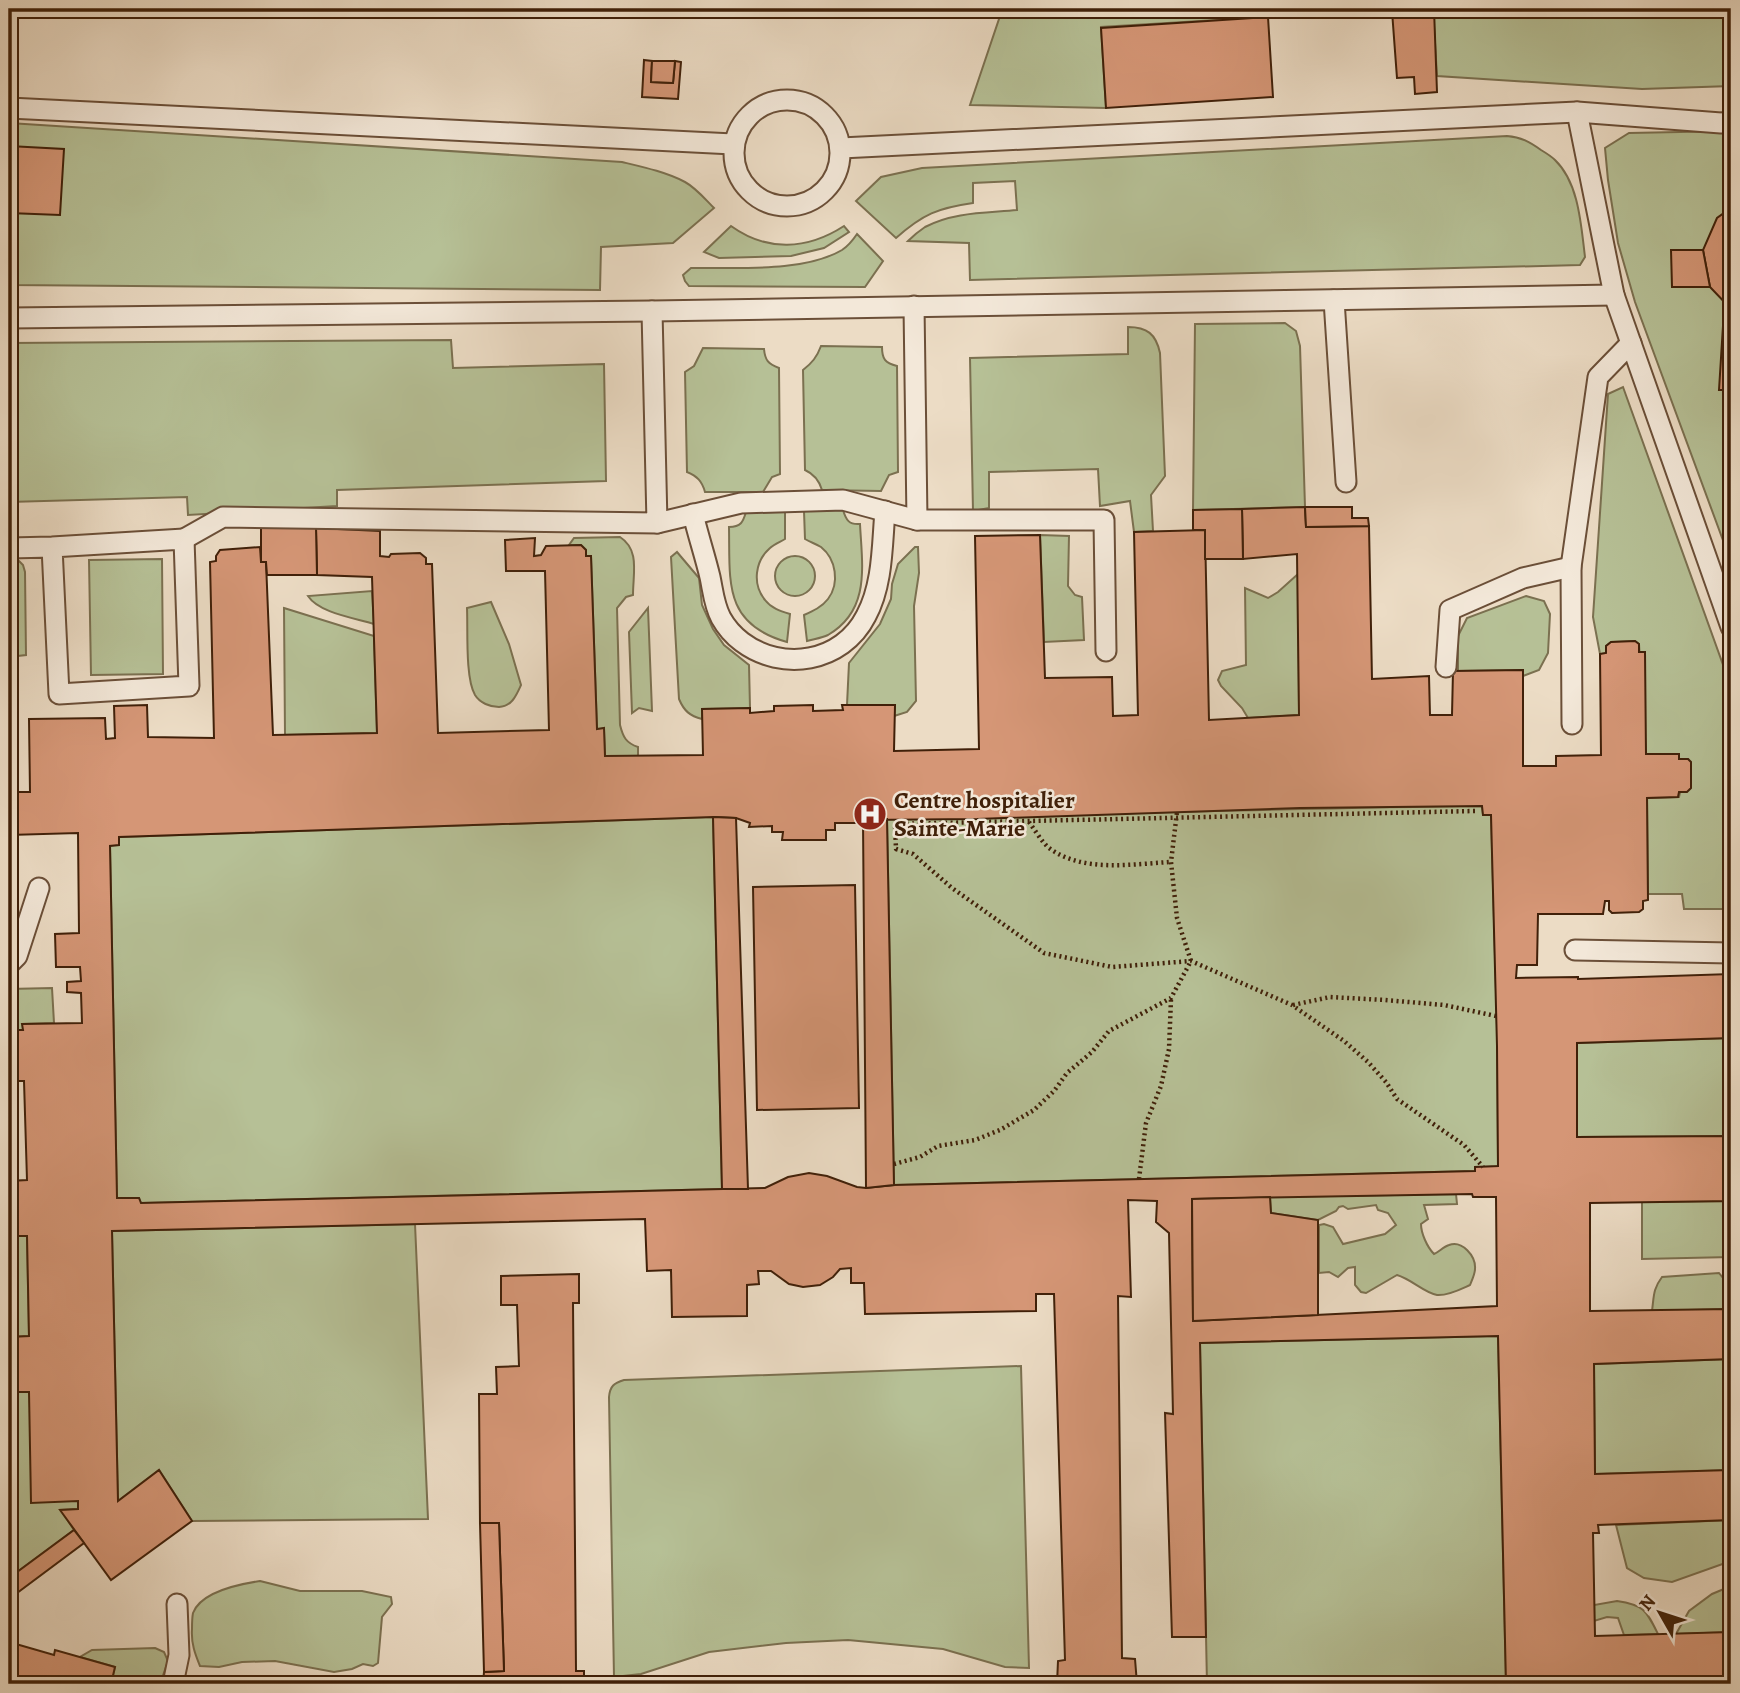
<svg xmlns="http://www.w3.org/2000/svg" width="1740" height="1693" font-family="Alegreya,serif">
<rect width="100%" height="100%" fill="#ecdcc5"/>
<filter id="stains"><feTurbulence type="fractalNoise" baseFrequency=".00286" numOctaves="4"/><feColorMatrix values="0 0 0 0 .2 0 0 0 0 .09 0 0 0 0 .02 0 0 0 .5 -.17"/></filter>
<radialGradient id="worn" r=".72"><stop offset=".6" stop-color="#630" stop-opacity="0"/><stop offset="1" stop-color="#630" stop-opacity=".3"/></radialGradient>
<g fill="#b6c096" stroke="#7b7050" stroke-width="2">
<path d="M999,9H1731V86L1642,89L1437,76L1433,9L1268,17L1101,27L1106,108L970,105L1001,13Z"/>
<path d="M9,123L622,162C643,167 666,172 685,182C696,188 705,199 714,208L673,243L601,247L600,290L9,285Z"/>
<path d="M1731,131V562L1635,302L1618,243L1608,180L1605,148L1629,133Z"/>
<path d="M1507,136C1521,137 1530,142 1541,150C1546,153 1551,156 1555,160C1579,183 1581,225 1585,257L1580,265L970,280L969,243L908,241C913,236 919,231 925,227C953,212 986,213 1017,210L1015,181L973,183V203C938,208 923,214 896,238L856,201L881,177L922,168Z"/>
<path d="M731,226C767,252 807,250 844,226L849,232L824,248L791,256L719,258L704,252Z"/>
<path d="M857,234L883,261L865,287L689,286L685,281L683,275L691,268C736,267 803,273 842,250C848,246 853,240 857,234Z"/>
<path d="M1285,323L1296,331L1300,346L1305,507L1193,510L1195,324Z"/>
<path d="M1128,327C1147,327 1156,334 1160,353L1165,476L1151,495L1153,531L1134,532L1130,501L1100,506L1098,469L989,472V508L973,511L970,358L1128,354Z"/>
<path d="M451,340L453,368L604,364L606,481L337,490V506L188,515L187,497L9,502V343Z"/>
<path d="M821,346L882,347C882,359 885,363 897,366L898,472L889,475L881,491L822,490C819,480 814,474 805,470L803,370C812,363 817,357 821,346Z"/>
<path d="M703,348L764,349C765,360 768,364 779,368L780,474L772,477L763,492H705C702,481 697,476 687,472L685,372L694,366Z"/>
<path d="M1623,387L1731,687V909H1684L1682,894H1648L1647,798L1679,797L1688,759H1679L1678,754H1646L1639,644L1635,641L1611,642L1606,646V653L1600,654L1593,617L1608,394Z"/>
<path d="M785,510V539C780,542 774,544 770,548C755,561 752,584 765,600C771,608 780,611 790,614L787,642C723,624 730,582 729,527C741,527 743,522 746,512Z"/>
<path d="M843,510C846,520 849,525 860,524C862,565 871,610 828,635C822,638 814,639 807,641L804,615C813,611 822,607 828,599C840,583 836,559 821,547C816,544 810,542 805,539L804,511Z"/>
<path d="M1040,535L1069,536L1068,586L1075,595L1082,597L1084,640L1044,642Z"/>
<path d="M620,537C640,550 633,573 633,595L626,597L617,608L620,725C623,737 626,743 638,747V756H605L604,729H597L591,556H586V550L581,545H569L574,538Z"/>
<path d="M915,547H918L919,573L914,606L916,701L907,712L894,716L895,705H847L849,663L880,624L891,599L892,584L898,564Z"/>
<path d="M677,552L699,578L702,605L713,629L724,645L749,665L750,708L702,709V719C690,716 684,711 679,699L671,557Z"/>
<circle cx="795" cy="576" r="20"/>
<path d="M162,559L163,674L91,675L89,560Z"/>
<path d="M19,561L23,565L25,572L26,655L9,657V563Z"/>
<path d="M1298,574L1299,715L1248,718L1242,708L1221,686L1218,680L1222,671L1246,665L1245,588L1268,598L1278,592Z"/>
<path d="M372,591L374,624C355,618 319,613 308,596Z"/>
<path d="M1526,596L1544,601L1550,614L1548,653L1539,670L1523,676V670L1458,671V636L1467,618Z"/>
<path d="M491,602L509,644L521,685C516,696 512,706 499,707C490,707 480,703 475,695C465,678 468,629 467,608Z"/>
<path d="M284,608L374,636L377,733L285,735Z"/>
<path d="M648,608L652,711L639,708L632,713L629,632Z"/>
<path d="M1482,806L1483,815H1491L1497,1026L1498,1166L1475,1171L894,1185L887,819C1086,815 1284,808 1482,806Z"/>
<path d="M713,817L722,1189L141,1203L139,1198H117L110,846L119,837Z"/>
<path d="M52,988L54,1023L23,1024V1030H9V989Z"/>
<path d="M1731,1038V1136L1577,1137V1043Z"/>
<path d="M1456,1194L1457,1204L1424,1205L1428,1219L1421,1224C1421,1233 1427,1247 1434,1254C1439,1252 1443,1247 1449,1245C1462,1240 1476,1256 1475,1269C1475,1274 1472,1280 1470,1285C1461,1289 1448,1296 1437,1295C1425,1293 1411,1279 1397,1275L1366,1293L1361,1292L1355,1285V1267L1348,1268L1338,1277L1329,1272L1319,1273V1225L1324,1224L1333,1227L1343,1244L1385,1234L1396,1225L1388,1213L1378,1210L1376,1205L1348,1209L1343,1206L1339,1207L1336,1211L1318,1220L1271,1213L1270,1197Z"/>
<path d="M1731,1201V1257L1642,1259V1202Z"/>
<path d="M415,1224L428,1519L192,1521L159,1470L118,1501L112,1231Z"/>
<path d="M9,1236H27L29,1336L9,1337Z"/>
<path d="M1719,1273L1723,1278L1725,1309L1652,1311C1654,1296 1653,1289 1662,1277Z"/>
<path d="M1498,1336L1506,1684H1207L1200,1343Z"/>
<path d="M1731,1359V1470L1595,1474L1594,1364Z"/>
<path d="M1021,1366L1029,1668L1005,1667L943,1649L848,1640L786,1643L709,1652L641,1674L614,1677L609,1397C610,1386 614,1383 624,1380Z"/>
<path d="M9,1392H29L78,1501V1509L61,1510L74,1530L9,1578Z"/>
<path d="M1731,1520V1561L1672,1582L1644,1578L1627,1568L1616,1525Z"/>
<path d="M260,1581L300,1591H362L391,1597L392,1604L382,1617L378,1663L373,1666L363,1664L352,1669L334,1672L275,1661L242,1662L219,1667L200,1666C195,1654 191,1643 192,1629C192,1624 192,1618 193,1613C201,1592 240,1584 260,1581Z"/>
<path d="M1731,1586V1632L1676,1634L1689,1611L1712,1594Z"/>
<path d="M1617,1601C1644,1605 1646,1610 1658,1634L1624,1635L1618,1618L1607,1617L1594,1621V1605Z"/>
<path d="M155,1648L164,1652L168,1661L160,1684H111L115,1667L80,1657L92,1650Z"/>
</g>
<g fill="#d59676" stroke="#402009" stroke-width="2" fill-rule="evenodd">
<path d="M1434,9L1437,92L1415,94L1414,77L1397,78L1392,11Z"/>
<path d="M1268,17L1273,97L1106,108L1101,28Z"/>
<path d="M644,60L652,61L651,82L673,83L675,61L681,62L678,99L642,97Z"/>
<path d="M652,61H675L673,83L651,82Z"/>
<path d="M9,146L64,149L60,215L9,213Z"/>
<path d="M1731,208V309L1710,287L1703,250L1717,218Z"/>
<path d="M1671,250H1703L1710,287H1672Z"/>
<path d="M1723,326H1731V390H1719Z"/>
<path d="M1305,507L1306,527L1369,526L1372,679L1429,676L1430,715H1452L1453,671L1523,670V766H1556V756L1601,755L1600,654L1606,653V646L1611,642L1635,641L1639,644V652H1645L1646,754H1679V759H1688L1691,762V788L1687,792H1679L1678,797L1647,798L1648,900L1643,901V909L1639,912L1612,913L1609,910V901H1605L1603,914H1538L1537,965H1517L1516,978L1578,977V979L1731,974V1038L1577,1043V1137L1731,1136V1201L1590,1203V1311L1731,1309V1359L1594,1364L1595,1474L1731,1470V1520L1598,1525L1599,1533H1593L1595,1636L1731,1632V1682L1633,1684H1506L1498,1336L1200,1343L1206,1637H1172L1165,1413L1173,1414L1169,1233L1156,1222L1157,1201L1128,1200L1131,1297L1118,1296L1122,1658L1135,1659L1137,1684H1057L1058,1661L1065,1660L1054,1294H1036V1311L865,1314L864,1283H851V1268L840,1269L833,1277L820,1285L803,1287L789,1284L771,1271H758L759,1284L747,1285V1316L672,1317L671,1270L647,1271L645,1219L112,1231L118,1501L159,1470L192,1521L111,1580L60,1510L78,1509V1501L31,1503L29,1392H9V1337L29,1336L27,1236H9V1181L27,1180L24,1081H9V1030H23L22,1024L82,1023L81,993L67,992V982L81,981L80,967H56L55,934L79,933L78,833L9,835V792H30L29,719L105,718L106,739L115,738L114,706L147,705L148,737L214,738L210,562L216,561V556L220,550L260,547L261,562H266L273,735L377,733L372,577L317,575L316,528L380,531V556L389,557L391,554L420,553L426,558V564H432L438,733L549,730L545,571H506L505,540L535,538L534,556L541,555L546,546L581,545L586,550V556H591L597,729L604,728L605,756L703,755L702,709L750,708V713L774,711V706L813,705V711L843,710L842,705H895L894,751L979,749L975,536L1040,535L1045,678L1112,677L1113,716L1138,715L1134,532L1205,530L1209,720L1299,715L1297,554L1243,559L1242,509ZM1482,806L1483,815H1491L1497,1046L1498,1166L1475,1167V1171L894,1185L866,1188L857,1187L827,1176L809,1173L788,1177L765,1188L141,1203L139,1198H117L110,846L119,845V837L713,817L736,818L750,823L749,827L772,826V832H783L782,840H826V830H835V823H856L857,821L863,820L977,819L1300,808ZM1472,1194L1473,1197H1496L1497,1306L1193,1321L1192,1199Z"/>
<path d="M1305,507H1352V518H1368L1369,526L1306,527Z"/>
<path d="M1242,509L1243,559H1205V530H1193V510Z"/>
<path d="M261,528H316L317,575H267L266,562H261Z"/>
<path d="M713,817L736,818L748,1189H722Z"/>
<path d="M887,819L894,1185L866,1188L863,820Z"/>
<path d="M855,885L859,1108L757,1110L753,887Z"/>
<path d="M1270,1197L1271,1213L1318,1220V1315L1193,1321L1192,1199Z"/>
<path d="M579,1274V1303H573L576,1671H584V1684H483L484,1672L504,1671L499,1523H480L479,1394H497L496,1367L519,1366L517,1305H501V1276Z"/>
<path d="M480,1523H499L504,1671L484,1672Z"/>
<path d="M74,1530L84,1543L9,1599V1578Z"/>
<path d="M9,1642L54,1655L55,1650L115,1667L111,1684H9Z"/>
</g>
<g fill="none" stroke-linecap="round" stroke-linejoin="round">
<defs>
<g id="lane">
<circle cx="787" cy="153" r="53"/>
<path d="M9,108L733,144"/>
<path d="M841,148L1577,112L1721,123L1731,122"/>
<path d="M1614,295L1731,627"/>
<path d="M1334,300L1346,482"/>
<path d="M914,306L917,520H1104L1106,651"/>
<path d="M9,318L652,311L1614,295L1577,112"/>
<path d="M693,514C698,535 705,556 710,577C713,591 714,605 721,618C726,627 734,636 742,642C782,672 842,663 866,616C883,585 882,545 885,511"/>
<path d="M657,523L741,503L843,500L917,520"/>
<path d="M184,539L223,517L657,523L652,311"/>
<path d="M9,548L52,547L184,539L189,686L59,694L52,547"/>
<path d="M1446,667L1450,610L1523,578L1571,567"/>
<path d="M1572,724L1571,567L1598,377L1631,343"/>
<path d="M1575,950L1731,953"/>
<path d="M9,964L17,956L39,888"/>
<path d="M173,1684L179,1655L177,1604"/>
</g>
</defs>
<use href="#lane" stroke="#6b4f38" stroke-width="23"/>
<g stroke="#402009" stroke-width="4.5" stroke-dasharray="2 3.5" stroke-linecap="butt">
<path d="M1475,811L895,824L896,849L913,854L952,888L1044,953L1112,967L1191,961L1292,1005L1344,1041L1368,1062L1386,1082L1397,1099L1464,1145L1483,1167"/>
<path d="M1029,822C1035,830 1041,841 1049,848C1083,873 1131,864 1171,862"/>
<path d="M1293,1005L1330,997L1385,1000L1444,1005L1496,1016"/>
<path d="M894,1164L920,1157L938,1146L975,1140L1000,1130L1034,1110L1054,1091L1067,1073L1092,1052L1109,1031L1171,998L1191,961L1177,918L1171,862L1177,812"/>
<path d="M1139,1179L1146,1123L1161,1086L1169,1049L1171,999"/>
</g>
<use href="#lane" stroke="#f3e8d9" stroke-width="19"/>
</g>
<defs>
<symbol id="hospital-disc" viewBox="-11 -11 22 22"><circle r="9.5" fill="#8f2418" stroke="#f3e8d9"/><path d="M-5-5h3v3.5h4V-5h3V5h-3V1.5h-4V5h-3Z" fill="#fff"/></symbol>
</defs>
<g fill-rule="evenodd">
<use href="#hospital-disc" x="851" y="795" width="38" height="38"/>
</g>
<g text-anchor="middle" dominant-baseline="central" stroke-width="5" stroke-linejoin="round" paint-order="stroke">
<g font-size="24" font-weight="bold" fill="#402009" stroke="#f3e8d9" text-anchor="start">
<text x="894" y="800">Centre hospitalier<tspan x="894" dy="28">Sainte-Marie</tspan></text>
</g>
</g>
<rect width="1740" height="1693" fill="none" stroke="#ecdcc5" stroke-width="35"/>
<rect x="10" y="10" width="1719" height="1672" fill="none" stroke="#402009" stroke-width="3.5"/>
<rect x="18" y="18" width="1705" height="1658" fill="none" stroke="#402009" stroke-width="2"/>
<g transform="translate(1660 1613) rotate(309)" stroke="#f3e8d9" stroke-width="5" paint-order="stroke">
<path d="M0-5L12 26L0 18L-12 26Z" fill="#402009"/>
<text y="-10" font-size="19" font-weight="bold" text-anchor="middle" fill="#402009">N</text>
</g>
<rect width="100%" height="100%" filter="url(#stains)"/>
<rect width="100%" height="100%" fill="url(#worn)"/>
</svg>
